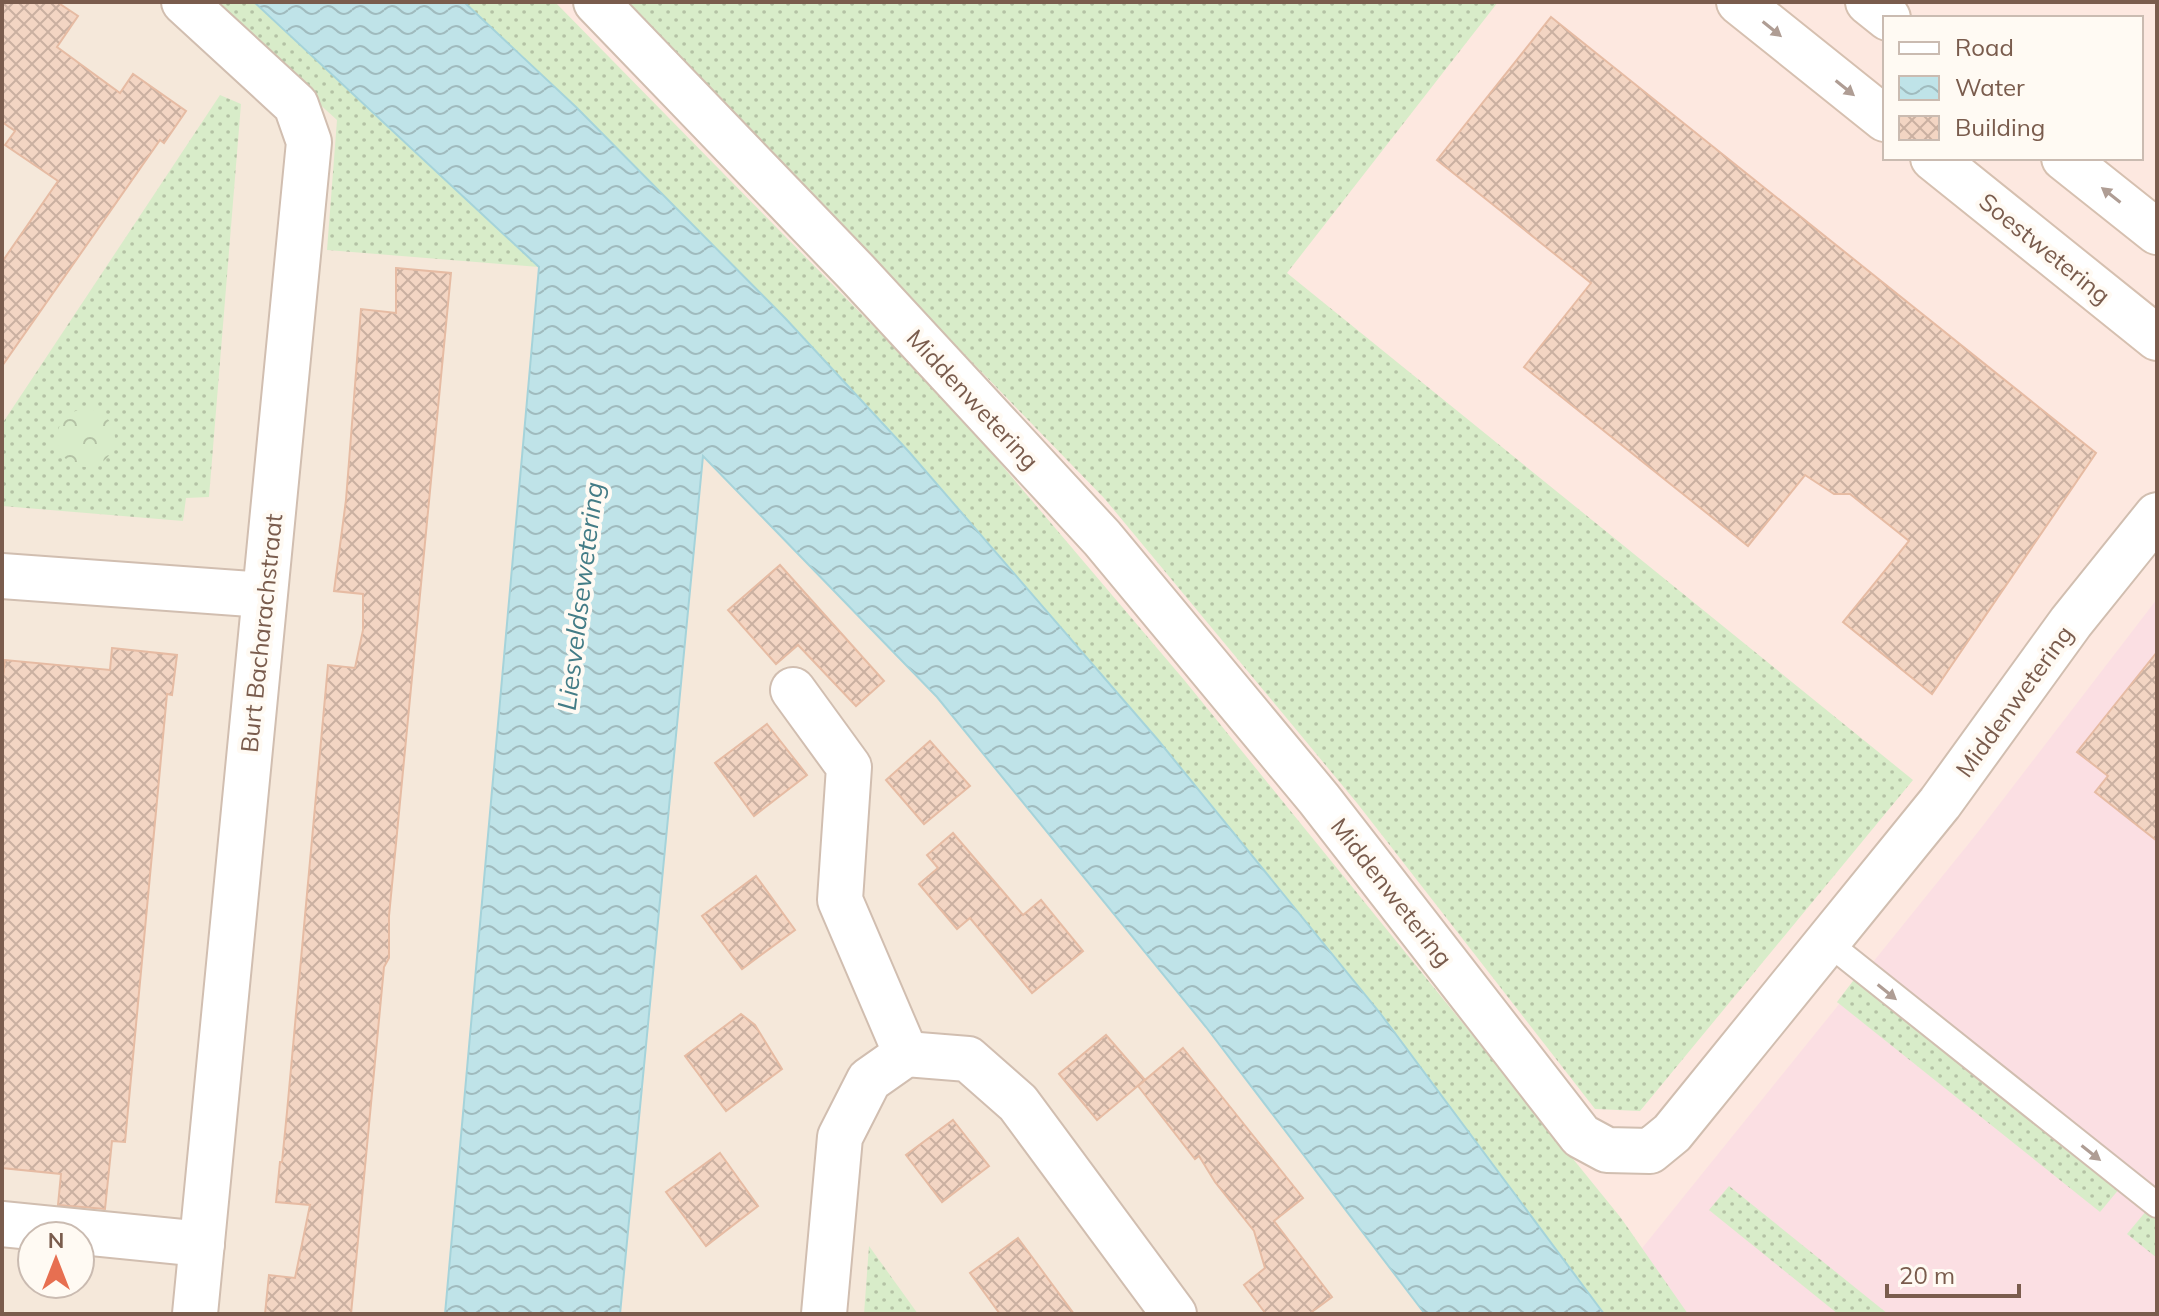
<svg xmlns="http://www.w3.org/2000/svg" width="2159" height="1316" font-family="Mulish,sans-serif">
<defs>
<pattern id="grass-dots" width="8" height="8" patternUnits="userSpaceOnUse" patternTransform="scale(2)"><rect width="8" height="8" fill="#d8ecc9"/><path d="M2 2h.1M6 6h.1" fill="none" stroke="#b4c2a5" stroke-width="1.8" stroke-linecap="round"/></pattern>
<pattern id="park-crowns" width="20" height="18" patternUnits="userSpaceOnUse" patternTransform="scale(2)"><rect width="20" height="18" fill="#d8ecc9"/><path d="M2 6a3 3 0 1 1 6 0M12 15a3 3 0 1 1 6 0" fill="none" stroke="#b4c2a5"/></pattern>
<pattern id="water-waves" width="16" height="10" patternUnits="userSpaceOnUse" patternTransform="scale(2)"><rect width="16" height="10" fill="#bfe3e8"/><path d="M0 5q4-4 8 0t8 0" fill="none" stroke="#a0bbbe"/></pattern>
<pattern id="building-cross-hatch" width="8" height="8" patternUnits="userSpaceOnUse" patternTransform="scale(2)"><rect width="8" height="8" fill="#f3d5c3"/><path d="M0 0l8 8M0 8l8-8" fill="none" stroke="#cab0a1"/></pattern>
</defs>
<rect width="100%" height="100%" fill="#fdf6ec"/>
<g fill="#f5e8da" fill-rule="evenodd">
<path d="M2,2H254L539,267L445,1314H2ZM32,1236H80V1284H32Z"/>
<path d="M634,326L1460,1314H515Z"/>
</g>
<path fill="#fde8e0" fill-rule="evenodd" d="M396,2H2157V1314L1621,1301L932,500ZM1885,18H2141V158H1885Z"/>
<path fill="#fbdfe3" d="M2157,599V1314H1604L1597,1304L1978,832Z"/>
<g fill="url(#grass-dots)">
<path d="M207,2H254L539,267L327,250L337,120Z"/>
<path d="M464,2H555L949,403L1185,681L1621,1218L1688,1314H1604L1380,1013L1158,740Z"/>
<path d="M622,2H1498L1287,273L1913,780L1640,1111L1595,1109L1357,803L1104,498Z"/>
<path d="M220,95L241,104L209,497L186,498L183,521L2,506V424Z"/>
<path d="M1856,977L2120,1188L2100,1212L1837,1002Z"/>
<path d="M1729,1186L1888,1314H1838L1709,1210Z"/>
<path d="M2147,1210L2157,1217V1258L2127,1234Z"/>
<path d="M869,1246L918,1314H864Z"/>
</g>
<circle fill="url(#park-crowns)" cx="86" cy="438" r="29"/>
<path fill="url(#water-waves)" stroke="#a5d3da" stroke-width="2" d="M254,2H464L576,107L786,319L910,453L1158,740L1380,1013L1604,1314H1425L1206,1027L937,697L703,456L620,1314H445L539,267Z"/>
<g fill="url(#building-cross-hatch)" stroke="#e6bba3" stroke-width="2">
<path d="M2,2H57L78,16L57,47L120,93L133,74L186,111L164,143L160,140L2,366V262L58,181L5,145L15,131L2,122Z"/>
<path d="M1551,17L2096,453L1932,694L1843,622L1909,541L1850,494H1834L1805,475L1748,546L1524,367L1591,283L1437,160Z"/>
<path d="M396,268L451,273L389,916V958L384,967L351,1314H265L269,1275L295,1278L310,1205L276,1202L280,1162H282L287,1112L328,665L355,668L363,630V594L334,591L346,500L361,309L396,313Z"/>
<path d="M780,565L884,681L856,706L798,645L776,664L728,610Z"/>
<path d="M112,648L177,655L172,695L167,694L125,1142L112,1141L105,1209L58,1205L61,1174L2,1168V686L5,660L110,670Z"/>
<path d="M2157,652V841L2095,792L2108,776L2077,752Z"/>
<path d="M767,724L807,775L754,816L715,763Z"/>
<path d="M930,741L970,786L924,824L886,780Z"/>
<path d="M953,833L1023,915L1041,900L1083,951L1032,993L970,918L957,929L919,884L938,868L927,855Z"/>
<path d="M756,876L795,930L742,969L702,916Z"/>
<path d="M741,1014L755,1025L782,1069L726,1111L685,1056Z"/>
<path d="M1106,1035L1145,1080L1097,1120L1059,1074Z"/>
<path d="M1183,1048L1303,1198L1274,1221L1332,1297L1309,1314H1266L1244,1285L1265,1268L1254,1231L1215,1182L1199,1156L1195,1159L1138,1086Z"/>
<path d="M953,1120L989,1166L942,1202L906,1155Z"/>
<path d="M720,1153L758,1206L706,1246L666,1192Z"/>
<path d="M1018,1238L1074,1314H1000L970,1273Z"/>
</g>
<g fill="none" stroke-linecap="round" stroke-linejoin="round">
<defs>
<path id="lane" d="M1827,942L2157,1205"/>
<g id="street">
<path d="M184,2L296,105L309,142L195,1314"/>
<path d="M596,2L856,272L1102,538L1319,799L1581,1136L1607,1150L1650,1151L1672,1133L1940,803L2071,622L2157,515"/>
<path d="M2,576L264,595"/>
<path d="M793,690L849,767L840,900L906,1054"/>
<path d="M2,1224L202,1244"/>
<path d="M824,1314L840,1137L869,1080L906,1054L968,1059L1018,1103L1174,1314"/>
</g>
<g id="secondary">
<path d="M1739,2L1885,119"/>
<path d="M1868,2L1888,18"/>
<path d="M1933,158L2157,338"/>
<path d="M2064,158L2157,232"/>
</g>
</defs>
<use href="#lane" stroke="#d1beb0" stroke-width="28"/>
<use href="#street" stroke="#d1beb0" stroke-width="48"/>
<use href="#secondary" stroke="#d6c0b0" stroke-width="48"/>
<use href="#lane" stroke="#fff" stroke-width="24"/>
<use href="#street" stroke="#fff" stroke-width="44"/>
<use href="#secondary" stroke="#fff" stroke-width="44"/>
</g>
<defs><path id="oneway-solid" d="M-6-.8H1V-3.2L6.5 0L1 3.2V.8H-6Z" transform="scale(2)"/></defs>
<g fill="#af9d94">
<use href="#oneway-solid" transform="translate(1772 29) rotate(39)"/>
<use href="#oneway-solid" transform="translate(1845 88) rotate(39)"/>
<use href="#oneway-solid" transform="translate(2111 195) rotate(-142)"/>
<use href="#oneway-solid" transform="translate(1887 992) rotate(39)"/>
<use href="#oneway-solid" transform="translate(2091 1153) rotate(38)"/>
</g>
<g text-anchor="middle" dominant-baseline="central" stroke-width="8" stroke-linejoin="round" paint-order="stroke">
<g font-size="24" fill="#7a5c4d" stroke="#fffaf3">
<text transform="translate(2045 248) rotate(39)">Soestwetering</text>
<text transform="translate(973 399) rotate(47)">Middenwetering</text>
<text transform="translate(261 633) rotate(-84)">Burt Bacharachstraat</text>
<text transform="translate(2014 701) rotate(-54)">Middenwetering</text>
<text transform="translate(1392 892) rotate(52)">Middenwetering</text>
</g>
<g font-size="26" font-style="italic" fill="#437c86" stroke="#fffaf3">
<text transform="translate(580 596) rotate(-83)">Liesveldsewetering</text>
</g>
</g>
<rect width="2159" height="1316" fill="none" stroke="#7a5c4d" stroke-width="8"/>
<rect x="1883" y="16" width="260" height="144" fill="#fffaf3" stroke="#cabbb1" stroke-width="2"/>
<rect x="1899" y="42" width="40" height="12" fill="#ffffff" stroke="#cabbb1" stroke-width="2"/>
<text x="1955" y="56" font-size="24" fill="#7a5c4d">Road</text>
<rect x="1899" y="76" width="40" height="24" fill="url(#water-waves)" stroke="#cabbb1" stroke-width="2"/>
<text x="1955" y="96" font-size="24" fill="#7a5c4d">Water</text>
<rect x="1899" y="116" width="40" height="24" fill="url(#building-cross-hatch)" stroke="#cabbb1" stroke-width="2"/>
<text x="1955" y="136" font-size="24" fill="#7a5c4d">Building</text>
<g transform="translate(56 1260)"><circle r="38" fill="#fffaf3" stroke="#cabbb1" stroke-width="2"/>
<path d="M0-6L14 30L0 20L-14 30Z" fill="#e76f51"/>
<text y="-12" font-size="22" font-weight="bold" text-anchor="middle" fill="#7a5c4d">N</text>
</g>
<path d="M1887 1284v12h132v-12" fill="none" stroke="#7a5c4d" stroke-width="4"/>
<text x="1899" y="1284" font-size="24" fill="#7a5c4d" stroke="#fffaf3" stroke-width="6" paint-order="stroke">20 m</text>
</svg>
